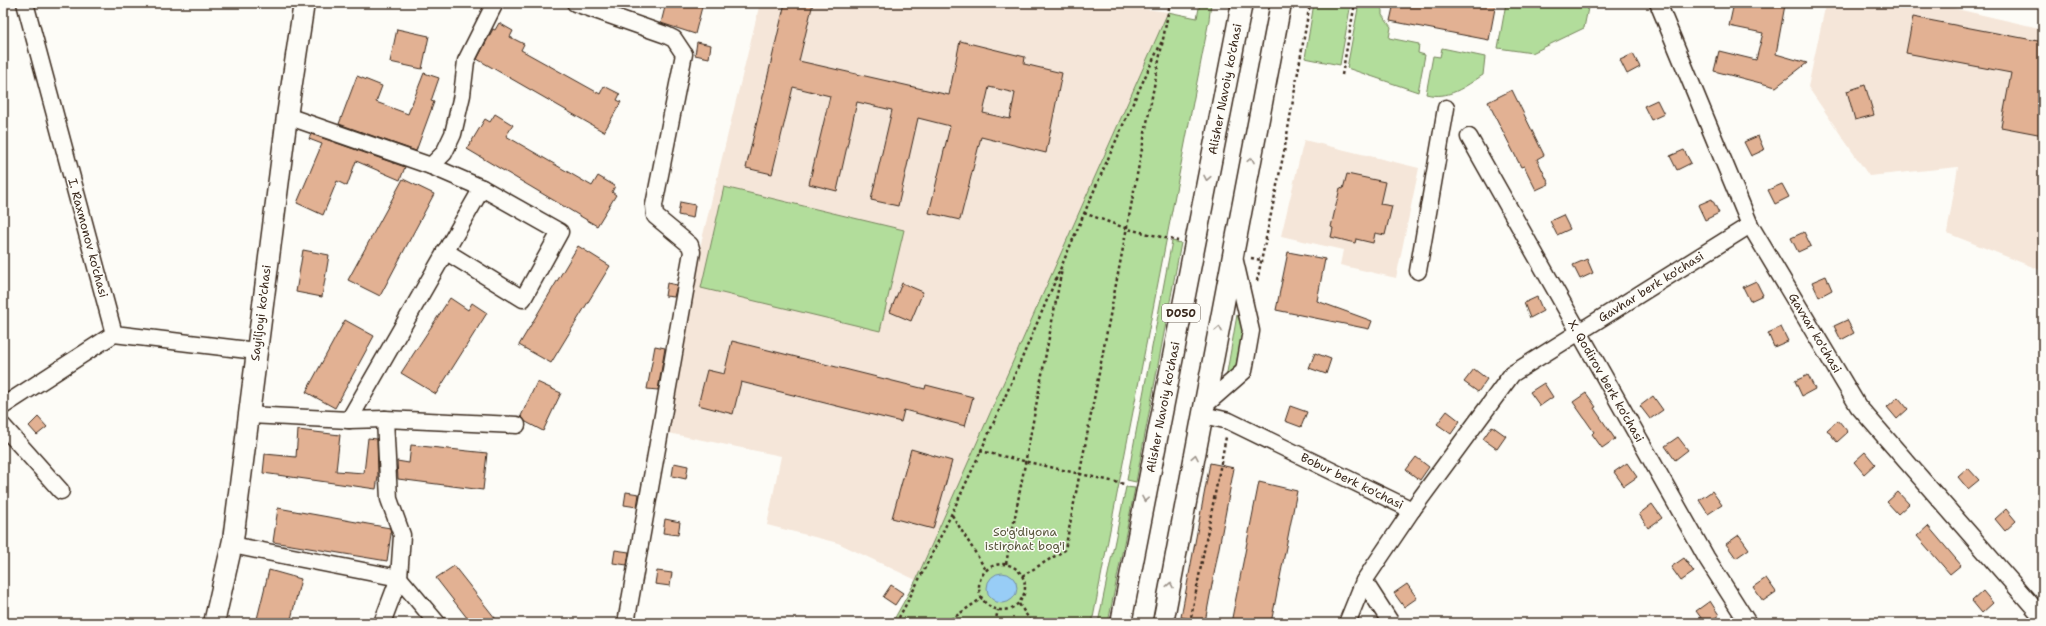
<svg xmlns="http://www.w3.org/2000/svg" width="2046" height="626" font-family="'Shantell Sans',sans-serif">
<rect width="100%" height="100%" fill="#fdfcf7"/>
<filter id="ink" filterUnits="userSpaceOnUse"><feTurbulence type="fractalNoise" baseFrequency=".025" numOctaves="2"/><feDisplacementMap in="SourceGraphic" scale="8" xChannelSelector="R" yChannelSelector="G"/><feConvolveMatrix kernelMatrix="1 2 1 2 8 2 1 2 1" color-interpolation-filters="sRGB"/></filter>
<g filter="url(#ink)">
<g fill="#f5e6d9">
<path d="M760,3H1103L1168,12L916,580L838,543L767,525L781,456L663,432L689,292Z"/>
<path d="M1826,3H1931L2043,29V271L1947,233L1958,167L1869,176L1808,87Z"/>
<path d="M1304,140L1419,168L1396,278L1340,265L1343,250L1281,236Z"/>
</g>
<g fill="#b2dd9b" stroke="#76845c">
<path d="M1200,3H1211L1209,20L1092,623H892L916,580L1168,12L1197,18Z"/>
<path d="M1314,3H1351L1340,65L1305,58Z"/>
<path d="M1359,3H1382V15L1391,27L1389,38L1419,44L1418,53L1425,55L1418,92L1347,68Z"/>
<path d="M1506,3H1589L1584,28L1532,53L1498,48Z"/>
<path d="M1442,48L1485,57L1483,75C1464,87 1449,100 1426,94L1433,56L1440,57Z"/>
<path d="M724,187L904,230L880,331L701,288Z"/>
<path d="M1172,241L1181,243L1136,482L1127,480Z"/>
<path d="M1237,315L1243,330L1236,365L1226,378Z"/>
<path d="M1126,487L1135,488L1108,623H1098Z"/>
</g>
<circle fill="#98cdf6" stroke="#738ca0" cx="1002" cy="588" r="15"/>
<g fill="#e2b193" stroke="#3b2a1e" fill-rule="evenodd">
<path d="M666,3H703L695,34L661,23Z"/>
<path d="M785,3H813L799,61L949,95L960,41L1025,57L1024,64L1062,73L1046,153L981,137L960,220L929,213L950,126L918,118L898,206L871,200L892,110L857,102L837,191L809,184L830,96L793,87L772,174L746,168ZM989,87L1015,93L1010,119L983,113Z"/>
<path d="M1394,3H1496L1489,40L1390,21Z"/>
<path d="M1734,3H1775L1785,5L1776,54L1807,63L1776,87L1714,71L1719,51L1756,60L1763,33L1729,26Z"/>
<path d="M1913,17L2043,42V135L2001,127L2011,73L1906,53Z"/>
<path d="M499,23L513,31L510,37L524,44L521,50L600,94L604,86L620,94L617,100L621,102L604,132L477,59L493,29L495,30Z"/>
<path d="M397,29L429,36L422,69L390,62Z"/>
<path d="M697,42L711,45L709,58L695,55Z"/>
<path d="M1633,54L1640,67L1627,74L1620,60Z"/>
<path d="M424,73L439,78L431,101L434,102L416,151L339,124L357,76L382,86L376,102L408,114Z"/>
<path d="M1865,85L1874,115L1855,120L1847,91Z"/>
<path d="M1512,90L1544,155L1537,159L1549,184L1536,190L1524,166L1521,167L1488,102Z"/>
<path d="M1657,100L1664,114L1651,120L1644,106Z"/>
<path d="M495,114L513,125L506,136L592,186L598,176L615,186L612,192L616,195L597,226L467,149L485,119L490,122Z"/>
<path d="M311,134L405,167L400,180L356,161L347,186L337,181L323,215L297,203L322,144L309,139Z"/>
<path d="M1758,136L1764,150L1751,156L1744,142Z"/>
<path d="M1684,150L1691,163L1677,170L1670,156Z"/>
<path d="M1347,174L1385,182L1380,204L1392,206L1385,235L1375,233L1373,243L1356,239L1355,243L1331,237L1333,228L1331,227L1340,188L1343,189Z"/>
<path d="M403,179L434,194L380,296L348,280Z"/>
<path d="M1782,184L1789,197L1775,204L1768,190Z"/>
<path d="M1712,199L1719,213L1705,220L1698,205Z"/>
<path d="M680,202L695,205L693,218L678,215Z"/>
<path d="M1563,215L1570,229L1557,235L1550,221Z"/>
<path d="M1804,232L1811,246L1798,252L1791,238Z"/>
<path d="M578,246L610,266L551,363L519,345Z"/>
<path d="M303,250L329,255L322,297L296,292Z"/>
<path d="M1288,252L1325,259L1317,301L1372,321L1369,329L1276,310Z"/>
<path d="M1587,259L1593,273L1580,279L1573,265Z"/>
<path d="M1826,276L1832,290L1819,297L1812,282Z"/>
<path d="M1756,281L1763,295L1750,301L1743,287Z"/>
<path d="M667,283L677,285L674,297L665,296Z"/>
<path d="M902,283L923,292L911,321L890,312Z"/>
<path d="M1537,297L1543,311L1530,318L1524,303Z"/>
<path d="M450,298L468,310L472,303L487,313L436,394L401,373Z"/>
<path d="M345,320L374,336L335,408L306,392Z"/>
<path d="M1847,320L1854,333L1841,340L1834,326Z"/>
<path d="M1781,327L1788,341L1774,347L1768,333Z"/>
<path d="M732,341L925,389L926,385L973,397L965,426L904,410L901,422L741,382L733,414L698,405L707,370L724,374Z"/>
<path d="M655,346L665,348L658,390L647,389Z"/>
<path d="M1315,353L1331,359L1326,374L1309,368Z"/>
<path d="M1474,369L1487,379L1478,392L1464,382Z"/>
<path d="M1808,375L1815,389L1802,396L1795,381Z"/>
<path d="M537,382L561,393L543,431L526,422L521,416Z"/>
<path d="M1544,383L1553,397L1540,406L1530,392Z"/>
<path d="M1586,393L1596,407L1594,408L1615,439L1602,448L1592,434L1594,432L1573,402Z"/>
<path d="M1653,396L1663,410L1650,419L1640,406Z"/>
<path d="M1898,397L1908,409L1897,419L1887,407Z"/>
<path d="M1290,406L1307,412L1301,427L1285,421Z"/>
<path d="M1447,411L1460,421L1451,434L1437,424Z"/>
<path d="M38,417L47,427L37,435L29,426Z"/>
<path d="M1838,420L1848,432L1837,442L1827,430Z"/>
<path d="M1492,426L1506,436L1497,449L1483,439Z"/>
<path d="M298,430L340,435L336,471L364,473L368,438L377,439L378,477L376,489L263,473L265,454L296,457Z"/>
<path d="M1678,437L1688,450L1675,460L1665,446Z"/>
<path d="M411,445L487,453L483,490L398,479L397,461L409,463Z"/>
<path d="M911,449L952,461L933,529L892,518Z"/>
<path d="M1865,452L1875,464L1864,474L1854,462Z"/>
<path d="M1416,457L1429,467L1420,480L1406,470Z"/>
<path d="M674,463L688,466L686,479L672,476Z"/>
<path d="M1210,463L1234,468L1205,622L1181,617Z"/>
<path d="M1627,463L1637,477L1624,486L1614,472Z"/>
<path d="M1968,468L1979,480L1968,489L1958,477Z"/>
<path d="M1259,482L1297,491L1271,623H1231Z"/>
<path d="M1712,491L1722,505L1708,514L1699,500Z"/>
<path d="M626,492L639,494L637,507L624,505Z"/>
<path d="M1898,492L1909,504L1898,514L1887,502Z"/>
<path d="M1652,504L1662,518L1648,528L1639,514Z"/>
<path d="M278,508L390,528L391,534L387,561L273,542Z"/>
<path d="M2006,509L2016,521L2005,531L1995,519Z"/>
<path d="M665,519L680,522L678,535L663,533Z"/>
<path d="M1928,526L1961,565L1950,574L1917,536Z"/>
<path d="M1739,535L1749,549L1736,558L1726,544Z"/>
<path d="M615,550L629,552L627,565L613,563Z"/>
<path d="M1684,558L1694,572L1681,581L1671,567Z"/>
<path d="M454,566L499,623H471L436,578Z"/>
<path d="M269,570L301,579L290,623H256Z"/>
<path d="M657,571L672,573L670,586L655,584Z"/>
<path d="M1766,578L1776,592L1763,601L1753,587Z"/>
<path d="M1407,584L1417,598L1404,607L1394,593Z"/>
<path d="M891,585L903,593L895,605L883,597Z"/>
<path d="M1983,591L1993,603L1982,613L1972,601Z"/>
<path d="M1710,601L1719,615L1708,623H1705L1696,611Z"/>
</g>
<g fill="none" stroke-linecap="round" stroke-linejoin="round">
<defs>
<g id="minor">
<path d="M25,3L114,334L256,351"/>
<path d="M575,3L666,35L674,39L684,54L654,205L655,216L690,245L692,252L626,623"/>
<path d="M1658,3L1750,225L1858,406L2043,618"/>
<path d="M287,116L431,166L444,153L453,134L462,95L466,61L495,3"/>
<path d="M1469,137L1706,557L1748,623"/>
<path d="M431,166L482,188L560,232L523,299L445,251"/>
<path d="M1418,271L1446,108"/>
<path d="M3,406L114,334"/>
<path d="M1204,406L1244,371L1251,331L1234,257"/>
<path d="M248,415L349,420L385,419L517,425"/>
<path d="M1203,415L1229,421L1412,510L1364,581L1391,623"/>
<path d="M349,420L482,188"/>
<path d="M3,426L61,491"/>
<path d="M1412,510L1512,374L1750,225"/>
<path d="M232,545L399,578L437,623"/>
<path d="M382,623L399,578L402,535L389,499L385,419"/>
<path d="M1347,623L1364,581"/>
</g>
<g id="major">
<path d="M214,623L233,540L287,116L304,3"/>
<path d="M1121,623L1242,3"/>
<path d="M1163,623L1281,3"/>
</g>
</defs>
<use href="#minor" stroke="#3b2a1e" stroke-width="19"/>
<use href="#major" stroke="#3b2a1e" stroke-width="23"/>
<g stroke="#3b2a1e" stroke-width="2.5" stroke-dasharray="3 3" stroke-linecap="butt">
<path d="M1342,75L1355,3"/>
<path d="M1084,213L1128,229L1178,241"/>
<path d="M1251,258L1261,260"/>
<path d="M1257,281L1284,152L1310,3"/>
<path d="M980,451L1124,484"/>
<path d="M952,515L986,570"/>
<circle cx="1002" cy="587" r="23"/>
<path d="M1006,564L1062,269"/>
<path d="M1022,576L1065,550L1170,3"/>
<path d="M1019,604L1032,623"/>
<path d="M896,623C998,435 1070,232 1163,39"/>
<path d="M946,623L982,598"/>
<path d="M995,623L998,610"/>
<path d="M1190,623L1226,437"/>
</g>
<use href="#minor" stroke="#fdfcf7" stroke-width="16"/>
<use href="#major" stroke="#fdfcf7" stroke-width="20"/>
</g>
<defs><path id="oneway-chevron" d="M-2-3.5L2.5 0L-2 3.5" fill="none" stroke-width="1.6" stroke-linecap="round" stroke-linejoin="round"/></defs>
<g stroke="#9c938a">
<use href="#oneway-chevron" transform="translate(1251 160) rotate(-79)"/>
<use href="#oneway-chevron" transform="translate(1207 178) rotate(101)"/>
<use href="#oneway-chevron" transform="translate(1219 329) rotate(-79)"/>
<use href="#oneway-chevron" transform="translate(1195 457) rotate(-79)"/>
<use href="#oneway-chevron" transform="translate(1145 499) rotate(101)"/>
<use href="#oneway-chevron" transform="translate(1170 585) rotate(-79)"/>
</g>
</g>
<g text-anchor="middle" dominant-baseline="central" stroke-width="3" stroke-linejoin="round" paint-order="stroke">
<rect fill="#fdfcf7" stroke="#75695f" stroke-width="1" x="1162" y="304" width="38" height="18" rx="3"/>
<g font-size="11" font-weight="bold" fill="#3b2a1e">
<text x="1181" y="313">D050</text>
</g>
<g font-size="12" fill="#3b2a1e" stroke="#fdfcf7">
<text transform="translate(1225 89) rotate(-79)">Alisher Navoiy ko'chasi</text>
<text transform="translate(88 238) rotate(75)">I. Raxmonov ko'chasi</text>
<text transform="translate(1651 287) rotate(-32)">Gavhar berk ko'chasi</text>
<text transform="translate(261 313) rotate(-83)">Sayiljoyi ko'chasi</text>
<text transform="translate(1815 333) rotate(59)">Gavxar ko'chasi</text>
<text transform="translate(1606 381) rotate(60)">X. Qodirov berk ko'chasi</text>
<text transform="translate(1163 407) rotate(-79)">Alisher Navoiy ko'chasi</text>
<text transform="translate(1352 481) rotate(26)">Bobur berk ko'chasi</text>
</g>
<g font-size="12" fill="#59573d" stroke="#fdfcf7">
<text x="1025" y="532">So'g'diyona<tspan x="1025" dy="14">istirohat bog'i</tspan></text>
</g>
</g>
<rect width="2046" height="626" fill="none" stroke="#fdfcf7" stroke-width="16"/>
<rect x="8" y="8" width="2030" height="610" fill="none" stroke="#3b2a1e" stroke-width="1.5" filter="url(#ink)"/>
</svg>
